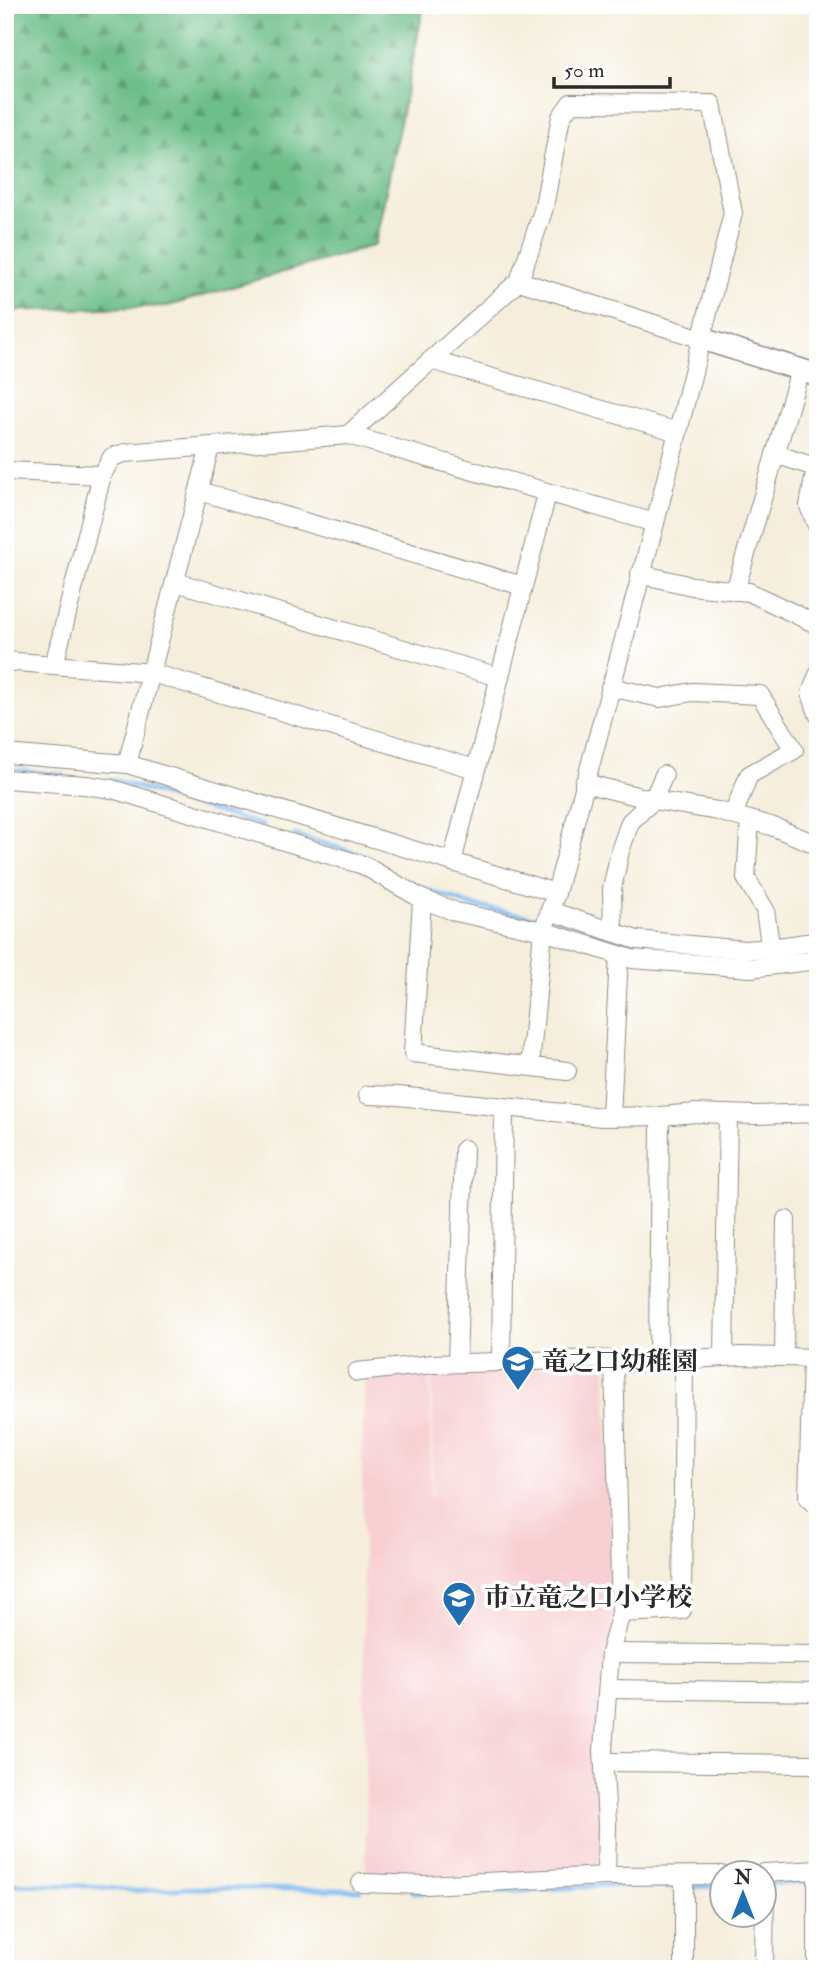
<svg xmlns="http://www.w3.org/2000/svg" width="823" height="1974" font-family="'IM FELL Double Pica','Noto Serif JP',serif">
<defs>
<pattern id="forest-firs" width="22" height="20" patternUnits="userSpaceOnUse" patternTransform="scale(1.75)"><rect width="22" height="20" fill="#6dbe89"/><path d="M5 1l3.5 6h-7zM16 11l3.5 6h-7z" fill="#5a9b70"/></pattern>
</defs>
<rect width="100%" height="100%" fill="#fff"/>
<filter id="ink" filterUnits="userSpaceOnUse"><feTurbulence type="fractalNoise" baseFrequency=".0143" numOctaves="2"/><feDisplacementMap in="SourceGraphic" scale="14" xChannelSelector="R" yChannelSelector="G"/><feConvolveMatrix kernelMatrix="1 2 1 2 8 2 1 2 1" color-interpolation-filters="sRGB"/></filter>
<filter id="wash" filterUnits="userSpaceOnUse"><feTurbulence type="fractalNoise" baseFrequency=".00686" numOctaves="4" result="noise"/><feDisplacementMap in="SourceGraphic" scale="28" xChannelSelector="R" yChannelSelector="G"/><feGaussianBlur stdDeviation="1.57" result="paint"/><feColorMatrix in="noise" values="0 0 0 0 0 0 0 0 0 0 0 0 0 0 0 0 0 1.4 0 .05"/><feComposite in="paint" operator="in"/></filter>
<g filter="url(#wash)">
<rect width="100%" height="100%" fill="#f5eedc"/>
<path fill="#f7cfd2" d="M606,1365L609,1492L603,1496L611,1497L614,1605L601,1859L591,1870L415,1878L366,1872L362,1444L365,1377L430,1371L431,1496H433L432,1370Z"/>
<path fill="url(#forest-firs)" stroke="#4c745a" stroke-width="2" d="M5,5H424L375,245L168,306L5,311Z"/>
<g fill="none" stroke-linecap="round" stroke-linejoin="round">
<g stroke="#7ebbf1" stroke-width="4.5">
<path d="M5,769L64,775"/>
<path d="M107,780L117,781L263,826"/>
<path d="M295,835L365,856L370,859"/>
<path d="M414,885L470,905L543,919"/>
<path d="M602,937L635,950L671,952"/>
<path d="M708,955L727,958"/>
<path d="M5,1884L90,1886L136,1891L191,1888L361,1890"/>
<path d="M768,1884L812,1882"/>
<path d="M688,1887L722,1886"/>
<path d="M412,1893L529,1891L603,1885L679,1887"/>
</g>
</g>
</g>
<g filter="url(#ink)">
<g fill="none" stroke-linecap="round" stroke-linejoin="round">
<defs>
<g id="minor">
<path d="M519,281L702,339"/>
<path d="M431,360L678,432"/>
<path d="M348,435L519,281L543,211L561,117L571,103L712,104L733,213L655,523L556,893L543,931L530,1066"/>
<path d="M775,454L818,468"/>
<path d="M816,467L809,506L818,528"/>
<path d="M5,471L102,475L112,457L125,453L348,435L655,523"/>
<path d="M199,491L523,586"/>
<path d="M640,574L692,586L749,592L818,625"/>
<path d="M176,582L499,677"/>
<path d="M735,591L800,370"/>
<path d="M5,661L152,673L475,769"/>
<path d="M54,665L102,475"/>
<path d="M818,675L811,693L818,714"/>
<path d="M610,687L660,698L692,692L760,695L794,750L749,775L733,815"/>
<path d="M5,754L127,764L556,893"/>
<path d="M127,764L210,447"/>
<path d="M5,779L85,785L112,789L363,865L422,899L456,912L543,931L632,959L751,968L818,960"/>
<path d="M584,783L653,800L718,811L771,826L818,845"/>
<path d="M750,820L746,878L765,910L772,958"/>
<path d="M452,862L547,494"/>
<path d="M422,899L413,1053L567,1071"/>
<path d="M550,911L637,940L745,950L771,948L806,943H818"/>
<path d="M613,932L612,889L620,851L630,822L653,800L664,775"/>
<path d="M368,1095L398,1096L602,1117L660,1116L696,1113L754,1115L818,1113"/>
<path d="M611,1117L619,955"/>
<path d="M724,1356L728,1114"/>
<path d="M784,1356L786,1220"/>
<path d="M812,1358L808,1498L818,1507"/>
<path d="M501,1361L504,1108"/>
<path d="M658,1361L660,1116"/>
<path d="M457,1363L464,1149"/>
<path d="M357,1372L433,1364L595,1359L611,1360L614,1364"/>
<path d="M621,1613L682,1610L684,1359"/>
<path d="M610,1653L818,1655"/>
<path d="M608,1689L818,1692"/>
<path d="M604,1762L818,1764"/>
<path d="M764,1873L818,1870"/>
<path d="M606,1876L607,1824L603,1750L610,1653L621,1613L614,1364L741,1356L818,1358"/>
<path d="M361,1883L425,1885L606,1876L722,1875"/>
<path d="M684,1969V1877"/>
<path d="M764,1969L765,1873"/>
<path d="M817,1969V1870"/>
</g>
<path id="tertiary" d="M702,339L818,375"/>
</defs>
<use href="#minor" stroke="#908c84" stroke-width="20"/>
<use href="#tertiary" stroke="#908c84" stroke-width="24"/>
<use href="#minor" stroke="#fff" stroke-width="18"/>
<use href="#tertiary" stroke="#fff" stroke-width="21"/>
</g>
</g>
<defs>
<symbol id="school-pin" viewBox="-11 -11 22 30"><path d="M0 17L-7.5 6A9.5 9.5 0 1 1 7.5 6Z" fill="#1f6fb2" stroke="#fff"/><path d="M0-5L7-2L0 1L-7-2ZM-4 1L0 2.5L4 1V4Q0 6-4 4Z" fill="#fff"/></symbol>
</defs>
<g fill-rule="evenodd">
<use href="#school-pin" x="499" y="1343" width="38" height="52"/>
<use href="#school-pin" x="440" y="1579" width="38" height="52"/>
</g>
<g text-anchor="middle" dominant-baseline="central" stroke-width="7" stroke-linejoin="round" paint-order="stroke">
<g font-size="26" font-weight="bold" fill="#2b2b2b" stroke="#fff" text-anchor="start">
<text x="542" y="1362">竜之口幼稚園</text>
<text x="484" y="1598">市立竜之口小学校</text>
</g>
</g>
<rect width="823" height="1974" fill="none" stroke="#fff" stroke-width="28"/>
<g transform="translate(743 1894)"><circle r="33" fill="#ffffff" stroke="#aaaaaa" stroke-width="2"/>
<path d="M0-5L12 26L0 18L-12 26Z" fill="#1f6fb2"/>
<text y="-10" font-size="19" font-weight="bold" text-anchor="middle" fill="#2b2b2b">N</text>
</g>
<path d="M554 77v10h116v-10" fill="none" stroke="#2b2b2b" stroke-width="3.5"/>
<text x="564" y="77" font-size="21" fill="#2b2b2b" stroke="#ffffff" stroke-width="5" paint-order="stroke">50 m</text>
</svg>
